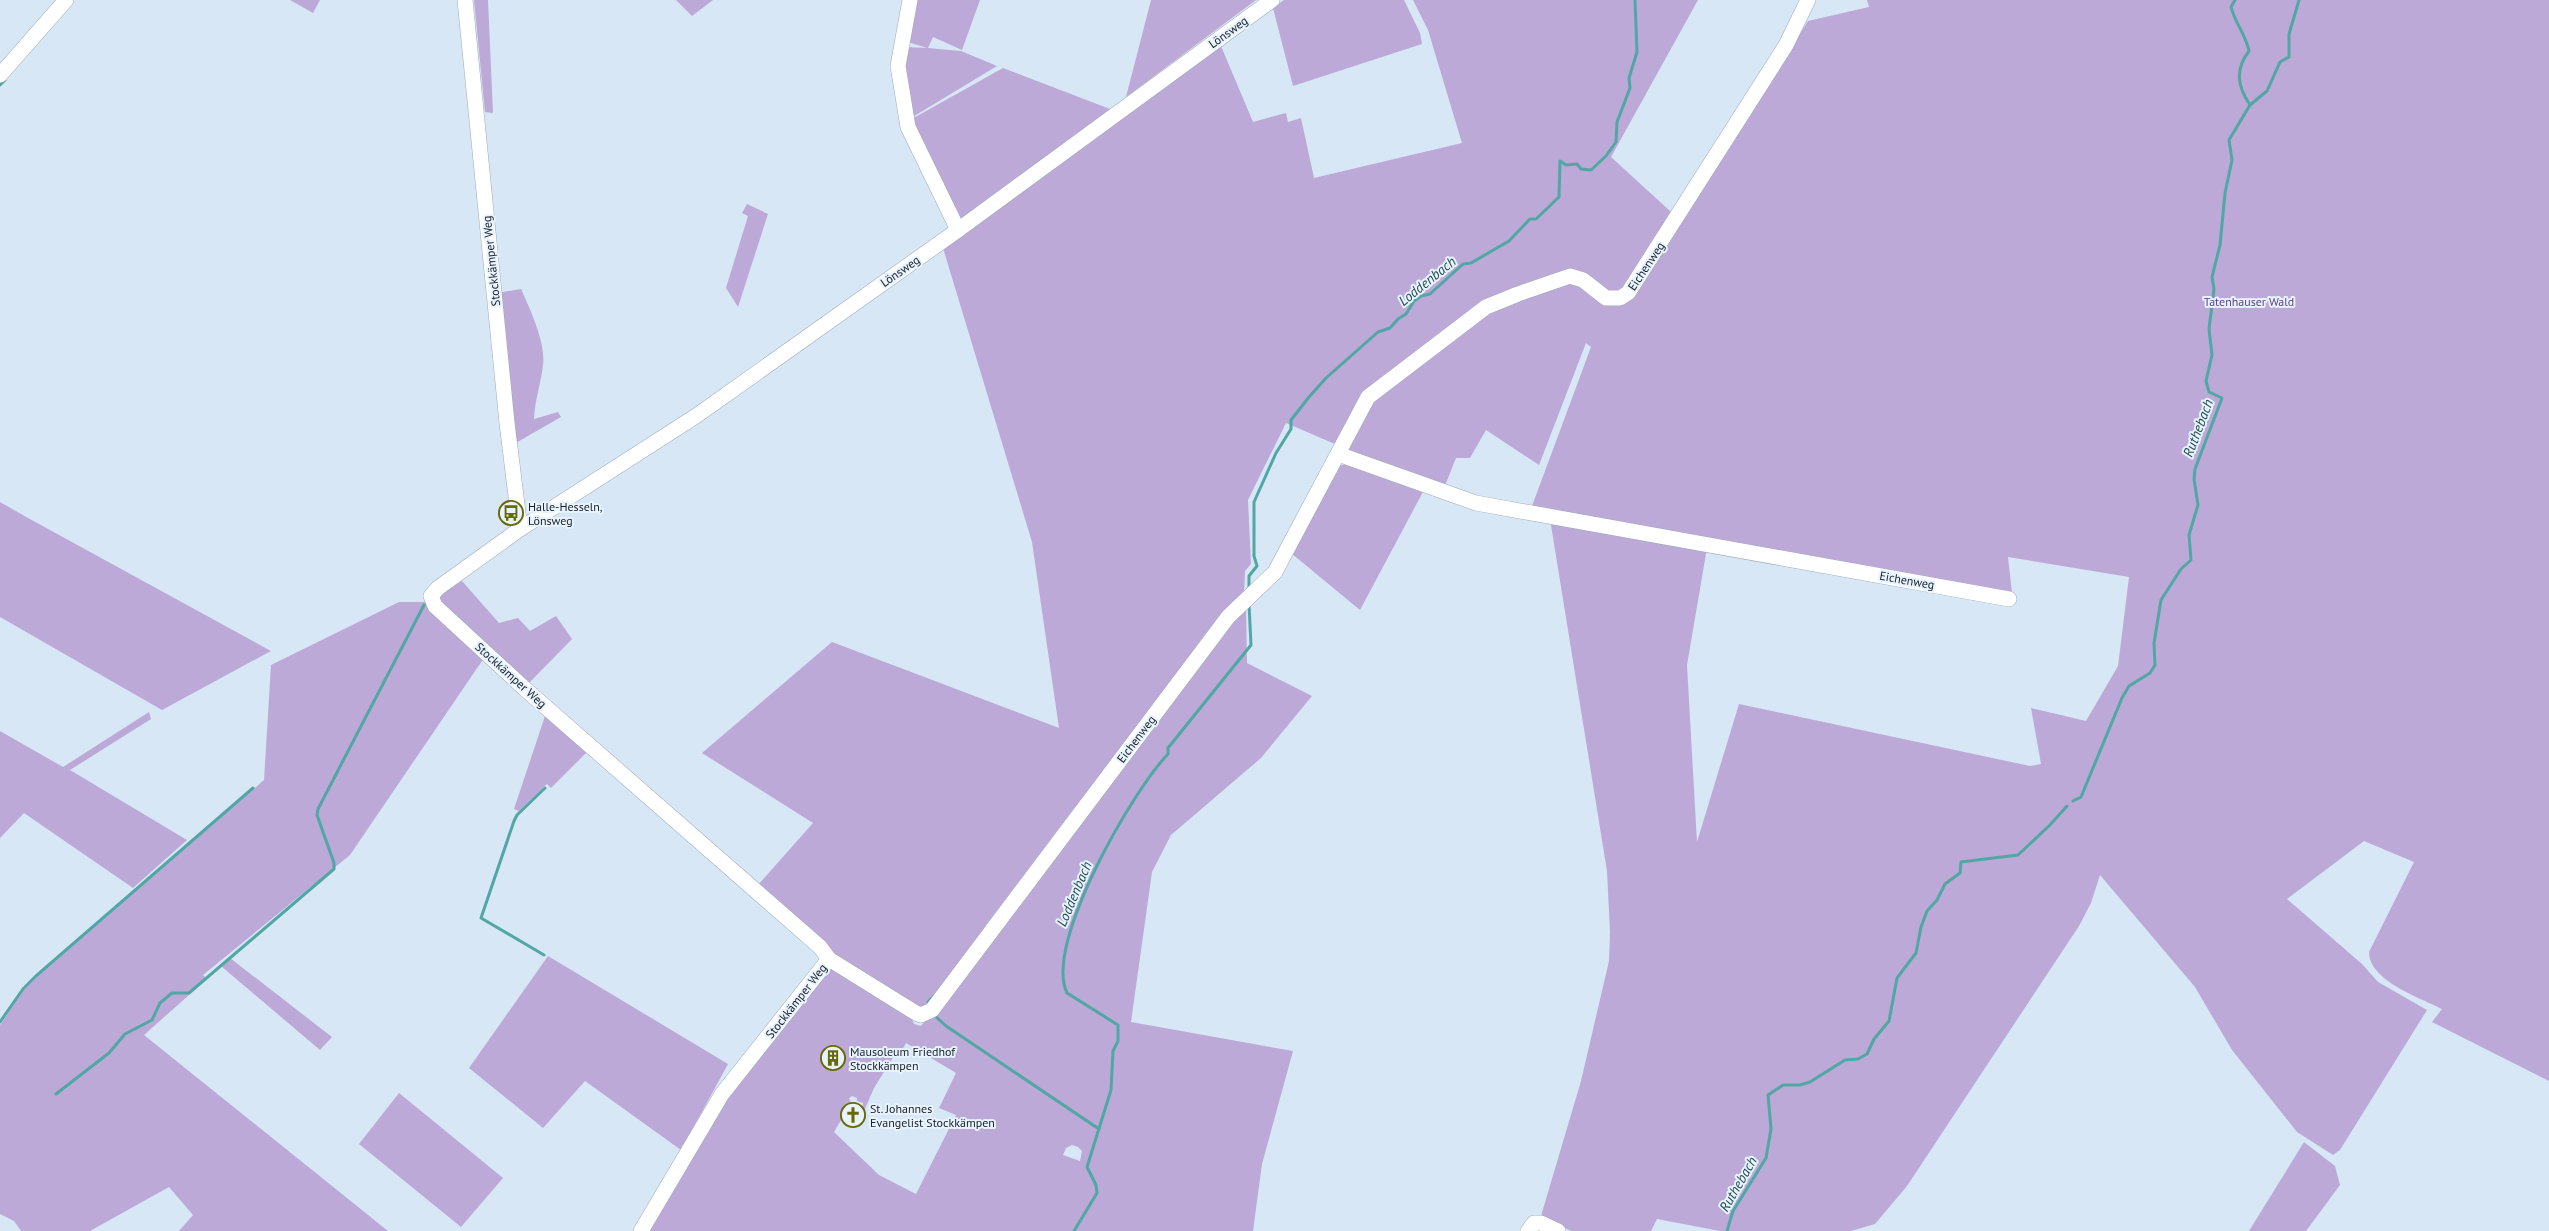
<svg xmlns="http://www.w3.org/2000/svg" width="2549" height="1231" font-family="'PT Sans',sans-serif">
<rect width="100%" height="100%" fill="#d8e7f5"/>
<g fill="#bca9d8" fill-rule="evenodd">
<path d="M290,0H320L313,13Z"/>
<path d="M474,0H488L493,113L485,112Z"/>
<path d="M676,0H713L692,16Z"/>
<path d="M914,0H980L962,50L933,37L928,48L961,51L997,66L911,118L901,67L904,47L927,48L908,42Z"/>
<path d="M1151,0H1256L1126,97Z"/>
<path d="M1284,0H1404L1420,33L1422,44L1293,86L1273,8Z"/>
<path d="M1413,0H1698L1611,157L1682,222L1808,21L1869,7L1867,0H2549V1081L2432,1022L2442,1009C2421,998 2369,981 2369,952L2414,862L2364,841L2287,899L2362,964L2378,982L2427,1010L2340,1150L2333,1155L2297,1132L2232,1050L2195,987L2100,875L2091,903L2079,926L1907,1186L1875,1224L1851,1231H1720L1657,1219L1651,1231H1571L1541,1216L1581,1081L1609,961L1610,932L1607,871L1550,519L1707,548L1687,665L1697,842L1739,704L2030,766L2041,764L2031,708L2086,721L2118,666L2129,577L2008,557L2012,593L1532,506L1591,347L1586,343L1539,465L1486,430L1470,458H1456L1444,488L1400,472L1286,423L1248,500L1251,564L1245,571L1244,596L1072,811L986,925L989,928L928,1005L920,1007L835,955L757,886L813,823L702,753L832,642L1059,728L1032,542L943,248L1221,46L1253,122L1286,113L1288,122L1301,118L1314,178L1462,143L1428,30Z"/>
<path d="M1003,68L1110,109L957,222L910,120Z"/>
<path d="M747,204L768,214L738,307L726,288L748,216L742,213Z"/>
<path d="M521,289C530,309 546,343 543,365C541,383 535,399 534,419L558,412L561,417L514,444L497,293Z"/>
<path d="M1346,464L1424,490L1360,610L1291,553L1335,467Z"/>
<path d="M0,502L28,518L271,651L162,710L0,617Z"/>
<path d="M462,581L499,623L518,618L530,631L556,616L572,639L529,683L440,606V595Z"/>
<path d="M399,602H426L484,658L350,855L203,975L207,979L144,1035L388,1231H179L193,1215L169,1187L90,1231H21L14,1221L0,1214V1025L23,991L36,978L264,780L271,665Z"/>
<path d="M1246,607L1247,663L1312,696L1261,758L1171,835L1152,872L1131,1022L1293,1051L1262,1164L1253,1231H648L723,1100L825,972L832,969L912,1019L914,1024L921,1026L1231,621ZM906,1043L956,1073L939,1108L956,1115L916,1194L879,1175L834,1132L851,1103L849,1098L852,1096L857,1098V1101L863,1103L862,1110L864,1111L874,1088L895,1054H900ZM1072,1145L1078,1147L1082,1151L1080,1161L1063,1155L1066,1148Z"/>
<path d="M149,712L151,719L70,770L187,840L133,888L24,813L0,838V731L63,767Z"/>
<path d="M545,716L587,752L551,788L547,784L519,811L514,809Z"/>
<path d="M548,956L728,1064L681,1150L585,1081L543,1128L469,1068Z"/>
<path d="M230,958L332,1037L320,1050L221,966Z"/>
<path d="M399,1093L503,1178L461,1227L359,1144Z"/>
<path d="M2304,1142L2335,1166L2340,1185L2306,1231H2249Z"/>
</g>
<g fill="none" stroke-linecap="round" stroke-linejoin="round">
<g stroke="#50a7a4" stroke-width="3">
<path d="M2235,0L2231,7C2235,23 2246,35 2249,51C2235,69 2237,86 2250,105"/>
<path d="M0,85L5,80"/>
<path d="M1249,590V576L1257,566L1254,556V502L1276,453L1291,429V420L1309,397L1326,378L1378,332L1390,328L1398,319L1406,314L1414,301L1421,296L1430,294L1463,264L1471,263L1509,241L1530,219H1536L1559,197L1560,161L1566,165L1577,164L1581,169L1591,170L1606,156L1616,142L1617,122L1630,88L1629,78L1637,52L1635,0"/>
<path d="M2073,801L2081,797L2122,698L2129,686L2150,673L2155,665L2154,643L2161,600L2181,569L2191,560L2189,535L2198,505L2194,479L2195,469L2222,398L2209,392L2206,381L2212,355L2209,329L2214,289L2212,277L2220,245L2225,193L2232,160L2229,140L2250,105L2267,91L2280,62L2289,57V34L2299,0"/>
<path d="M544,955L481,918L514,821L517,815L545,788"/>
<path d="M928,1002L934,996"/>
<path d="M935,1016L946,1026L1099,1129"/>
<path d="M0,1022L23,989L36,976L253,788"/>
<path d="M56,1094L109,1053L125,1034L152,1020L160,1003L172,993H189L334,869V863L317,815L318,809L424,605"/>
<path d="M1074,1231L1097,1193L1096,1185L1087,1167L1111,1090L1113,1051L1118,1041V1025L1067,993C1043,945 1133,790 1168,754V748L1251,645L1249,604"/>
<path d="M1727,1231L1733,1211L1766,1158L1771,1129L1768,1095L1783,1085H1800L1810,1082L1845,1060L1858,1059L1867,1054L1874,1039L1889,1021L1897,978L1916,953L1921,927L1927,911L1937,900L1945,884L1960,873L1961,862L2018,855L2050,825L2067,806"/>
</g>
<defs>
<g id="minor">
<path d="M465,0L507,423L520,529"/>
<path d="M910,0L898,66L908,127L958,230"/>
<path d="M1272,0L958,230L696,416L520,529L438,588L431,596L435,606L524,688L820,947L829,959L916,1013L921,1015L932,1010L1228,617L1275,572L1368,397L1486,307L1518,294L1570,276L1583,280L1606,298H1620L1628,293L1786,45L1808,0"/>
<path d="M0,75L66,0"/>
<path d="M1338,454L1476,503L2009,599"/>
<path d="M641,1231L722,1094L829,959"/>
<path d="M1528,1231L1534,1223H1541L1558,1231"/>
</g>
</defs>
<use href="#minor" stroke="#9dabb9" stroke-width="16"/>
<use href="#minor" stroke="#fff" stroke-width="15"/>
</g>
<defs>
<symbol id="bus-ring" viewBox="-11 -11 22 22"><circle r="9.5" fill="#e7f3ff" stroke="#686804" stroke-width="1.5"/><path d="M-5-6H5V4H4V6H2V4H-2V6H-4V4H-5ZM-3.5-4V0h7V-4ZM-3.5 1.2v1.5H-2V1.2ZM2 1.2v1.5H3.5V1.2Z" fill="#686804"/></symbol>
<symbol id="building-ring" viewBox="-11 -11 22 22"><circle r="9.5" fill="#e7f3ff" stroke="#686804" stroke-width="1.5"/><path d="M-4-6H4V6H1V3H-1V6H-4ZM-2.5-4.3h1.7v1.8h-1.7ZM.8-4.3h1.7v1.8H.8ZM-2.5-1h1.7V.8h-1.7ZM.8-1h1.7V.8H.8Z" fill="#686804"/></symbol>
<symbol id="church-ring" viewBox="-11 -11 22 22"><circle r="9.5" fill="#e7f3ff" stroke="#686804" stroke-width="1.5"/><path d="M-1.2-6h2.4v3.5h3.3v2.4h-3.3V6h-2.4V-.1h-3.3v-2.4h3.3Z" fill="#686804"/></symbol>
</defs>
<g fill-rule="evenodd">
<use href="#bus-ring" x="497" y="499" width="28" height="28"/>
<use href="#building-ring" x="819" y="1044" width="28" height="28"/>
<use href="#church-ring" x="839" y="1101" width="28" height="28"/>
</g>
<g text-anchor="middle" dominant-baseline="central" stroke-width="4" stroke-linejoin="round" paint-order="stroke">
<g font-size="12" fill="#1a1f24" stroke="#e7f3ff">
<text transform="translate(1228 32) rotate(-36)">Lönsweg</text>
<text transform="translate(491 261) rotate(-96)">Stockkämper Weg</text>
<text transform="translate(1646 266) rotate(-56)">Eichenweg</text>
<text transform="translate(900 271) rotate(-35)">Lönsweg</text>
<text transform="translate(1907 580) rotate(10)">Eichenweg</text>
<text transform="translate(511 675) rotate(42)">Stockkämper Weg</text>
<text transform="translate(1136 739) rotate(-53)">Eichenweg</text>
<text transform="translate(796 1001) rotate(-52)">Stockkämper Weg</text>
</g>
<g font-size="12" fill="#5d3e83" stroke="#e7f3ff">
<text x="2249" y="301">Tatenhauser Wald</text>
</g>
<g font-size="12" fill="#1a1f24" stroke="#e7f3ff" text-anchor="start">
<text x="528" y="506">Halle-Hesseln,<tspan x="528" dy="14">Lönsweg</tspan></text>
<text x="850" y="1051">Mausoleum Friedhof<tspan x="850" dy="14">Stockkämpen</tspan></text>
<text x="870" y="1108">St. Johannes<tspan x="870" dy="14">Evangelist Stockkämpen</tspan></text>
</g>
<g font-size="14" font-style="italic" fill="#244c4b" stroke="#e7f3ff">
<text transform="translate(1427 281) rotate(-39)">Loddenbach</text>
<text transform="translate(2198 428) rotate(-69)">Ruthebach</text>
<text transform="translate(1074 894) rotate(-67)">Loddenbach</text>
<text transform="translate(1738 1184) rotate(-60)">Ruthebach</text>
</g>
</g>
</svg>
